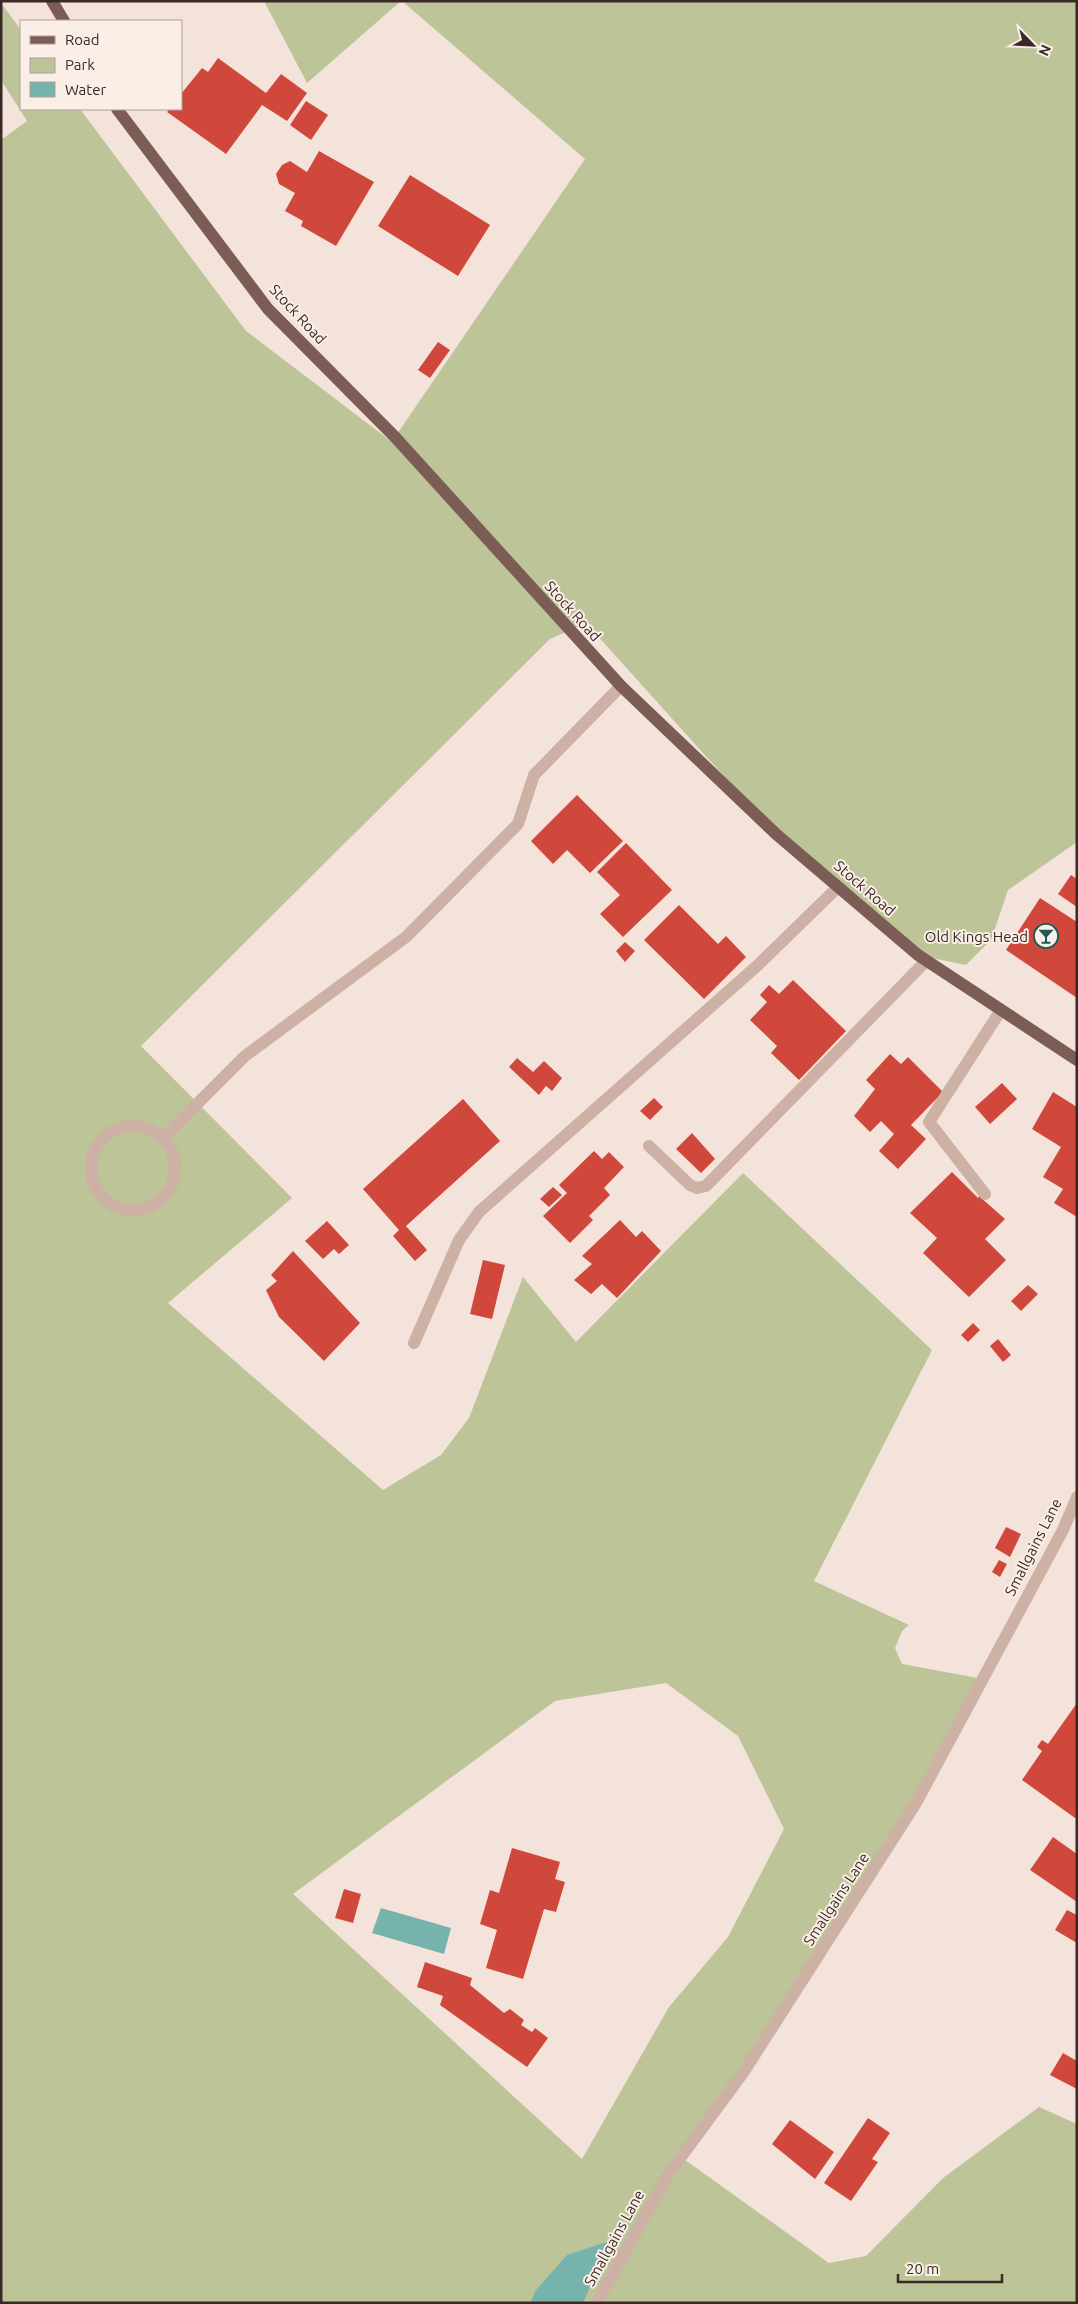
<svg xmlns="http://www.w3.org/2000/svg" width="1078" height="2304" font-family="Ubuntu,sans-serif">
<rect width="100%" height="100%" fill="#f4e3da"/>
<g fill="#bcc498" fill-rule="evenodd">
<path d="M264,1H401L307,83Z"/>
<path d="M402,1H1077V842L1008,890L991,940L966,965L918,955L776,834L586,623L550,639L141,1046L292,1198L168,1303L383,1490L441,1455L469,1418L523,1277L576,1342L743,1173L932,1350L814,1581L909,1625L902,1631L895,1648L902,1664L983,1679L916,1803L681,2157L829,2263L866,2256L943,2178L1039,2107L1077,2124V2303H1V140L27,121L1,80V3L21,30V109H80L246,331L413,458L395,437L585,159ZM666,1683L738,1736L784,1829L728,1937L669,2007L582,2159L293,1894L555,1701Z"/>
</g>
<g fill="#76b3ac">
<path d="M381,1908L451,1928L444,1954L372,1933Z"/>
<path d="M610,2241L583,2303H530L536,2290L567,2255Z"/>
</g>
<g fill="#d0483b">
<path d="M218,58L266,93L281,74L307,93L287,121L262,105L226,154L167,112L170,109H181V94L202,68L208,72Z"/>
<path d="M306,101L328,115L311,140L290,125Z"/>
<path d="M319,151L374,182L336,246L301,226L303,221L285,211L295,193L279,184L276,174L282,165L290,161L307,172Z"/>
<path d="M410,175L490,225L458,276L378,226Z"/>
<path d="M438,342L450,350L430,378L418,370Z"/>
<path d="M577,795L623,841L590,873L567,850L553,864L531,841Z"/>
<path d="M626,843L672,890L623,937L600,914L620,895L597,872Z"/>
<path d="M1071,875L1077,879V907L1058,894Z"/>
<path d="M1040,898L1077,922V998L1006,950Z"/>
<path d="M679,905L718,944L726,936L746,957L704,999L644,940Z"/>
<path d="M625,942L635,951L625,962L616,951Z"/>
<path d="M793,980L846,1031L799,1080L771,1053L777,1046L750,1020L767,1002L760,995L769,985L779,994Z"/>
<path d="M890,1054L901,1064L908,1057L943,1092L911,1125L926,1139L898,1169L879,1151L894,1134L881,1121L870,1132L854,1116L875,1089L866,1080Z"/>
<path d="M517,1058L533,1072L544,1061L562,1078L552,1091L546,1086L539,1095L509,1067Z"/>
<path d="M1002,1083L1017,1099L990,1124L975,1107Z"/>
<path d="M1053,1092L1077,1107V1217L1054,1203L1063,1189L1043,1177L1061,1147L1032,1129Z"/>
<path d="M654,1098L663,1107L650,1120L640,1111Z"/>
<path d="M463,1099L500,1141L406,1226L427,1250L415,1261L393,1236L399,1230L363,1189Z"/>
<path d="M692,1133L715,1159L701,1173L676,1149Z"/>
<path d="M594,1151L602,1159L609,1152L624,1167L604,1188L610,1195L589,1216L593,1220L570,1243L543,1216L567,1193L559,1185Z"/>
<path d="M952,1172L978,1198L979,1196L1005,1219L985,1239L1006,1260L969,1297L923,1253L937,1238L910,1213Z"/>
<path d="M553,1187L562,1195L549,1207L540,1199Z"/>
<path d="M620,1220L636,1237L642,1231L661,1251L617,1298L602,1284L591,1294L574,1280L592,1264L582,1256Z"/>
<path d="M327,1221L349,1245L339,1254L334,1249L323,1259L305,1241Z"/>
<path d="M293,1251L360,1323L324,1361L279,1317L266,1290L277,1281L271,1275Z"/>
<path d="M483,1260L505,1265L492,1319L470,1314Z"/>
<path d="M1028,1285L1038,1294L1021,1311L1011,1301Z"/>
<path d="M973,1323L980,1330L968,1342L961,1335Z"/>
<path d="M998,1339L1011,1355L1003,1362L990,1346Z"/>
<path d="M1006,1527L1021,1534L1010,1557L995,1548Z"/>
<path d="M999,1560L1007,1564L1000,1577L992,1572Z"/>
<path d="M1077,1703V1816L1075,1818L1022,1780L1042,1751L1037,1747L1042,1740L1048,1744Z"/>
<path d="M1053,1837L1077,1854V1902L1030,1870Z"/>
<path d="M512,1848L560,1862L555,1879L565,1882L556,1912L544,1909L523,1979L486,1968L497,1930L480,1924L490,1890L499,1893Z"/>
<path d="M344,1889L361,1894L353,1923L335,1918Z"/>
<path d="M1067,1910L1077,1915V1943L1055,1930Z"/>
<path d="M425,1962L472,1978L470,1985L504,2013L510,2009L524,2020L521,2025L532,2032L535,2028L548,2038L527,2067L440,2005L443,1996L417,1987Z"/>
<path d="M1063,2053L1077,2061V2089L1050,2075Z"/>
<path d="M868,2118L890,2133L872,2159L878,2162L851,2201L824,2183Z"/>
<path d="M790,2120L834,2152L815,2179L772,2144Z"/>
</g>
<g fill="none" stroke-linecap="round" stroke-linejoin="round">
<g stroke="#cdb1a5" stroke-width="12">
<circle cx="133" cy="1168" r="42"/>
<path d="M163,1138L245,1056L406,937L518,824L534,775L621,686"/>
<path d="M649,1146L690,1185L697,1188L706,1186L926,961"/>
<path d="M985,1194L929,1122L1001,1010"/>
<path d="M414,1343L459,1240L479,1212L758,965L838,887"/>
<path d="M597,2303L667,2176L743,2073L916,1803L1063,1530L1077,1497"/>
</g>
<g stroke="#7b5d56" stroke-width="12">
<path d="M52,1L64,21"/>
<path d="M117,109L268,309L395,437L621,686L776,834L918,955L1077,1060"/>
</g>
</g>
<defs>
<symbol id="bar-ring" viewBox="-11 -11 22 22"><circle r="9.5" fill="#fbeee6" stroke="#195d56" stroke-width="1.5"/><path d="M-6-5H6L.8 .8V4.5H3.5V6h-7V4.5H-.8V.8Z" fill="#195d56"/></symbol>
</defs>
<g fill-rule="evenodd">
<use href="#bar-ring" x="1032" y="922" width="28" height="28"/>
</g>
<g text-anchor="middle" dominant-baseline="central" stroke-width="4" stroke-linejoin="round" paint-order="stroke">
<g font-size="15" fill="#382927" stroke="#fbeee6">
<text transform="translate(298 314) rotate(47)">Stock Road</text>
<text transform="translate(573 611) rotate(48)">Stock Road</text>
<text transform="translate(865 888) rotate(41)">Stock Road</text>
<text transform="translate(1033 1547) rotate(-63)">Smallgains Lane</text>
<text transform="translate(836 1899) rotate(-57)">Smallgains Lane</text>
<text transform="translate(614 2238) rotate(-61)">Smallgains Lane</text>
</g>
<g font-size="15" fill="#382927" stroke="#fbeee6" text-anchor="end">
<text x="1028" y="936">Old Kings Head</text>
</g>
</g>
<rect width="1078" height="2304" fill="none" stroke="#382927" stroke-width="5"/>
<rect x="20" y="20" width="162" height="90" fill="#fbeee6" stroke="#ad9f9a"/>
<rect x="30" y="36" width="25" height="8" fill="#7b5d56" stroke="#ad9f9a"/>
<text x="65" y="45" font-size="15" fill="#382927">Road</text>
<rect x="30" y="58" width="25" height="15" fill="#bcc498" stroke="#ad9f9a"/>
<text x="65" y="70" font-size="15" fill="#382927">Park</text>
<rect x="30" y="82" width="25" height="15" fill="#76b3ac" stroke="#ad9f9a"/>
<text x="65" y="95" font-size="15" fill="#382927">Water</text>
<g transform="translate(1033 45) rotate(114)" stroke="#fbeee6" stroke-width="4" paint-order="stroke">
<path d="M0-4L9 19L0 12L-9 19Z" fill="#382927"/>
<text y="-8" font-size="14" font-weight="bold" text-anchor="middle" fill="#382927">N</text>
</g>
<path d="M898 2274v8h104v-8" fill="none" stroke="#382927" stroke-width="2.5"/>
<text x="906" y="2274" font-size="15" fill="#382927" stroke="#fbeee6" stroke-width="4" paint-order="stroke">20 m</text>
</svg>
